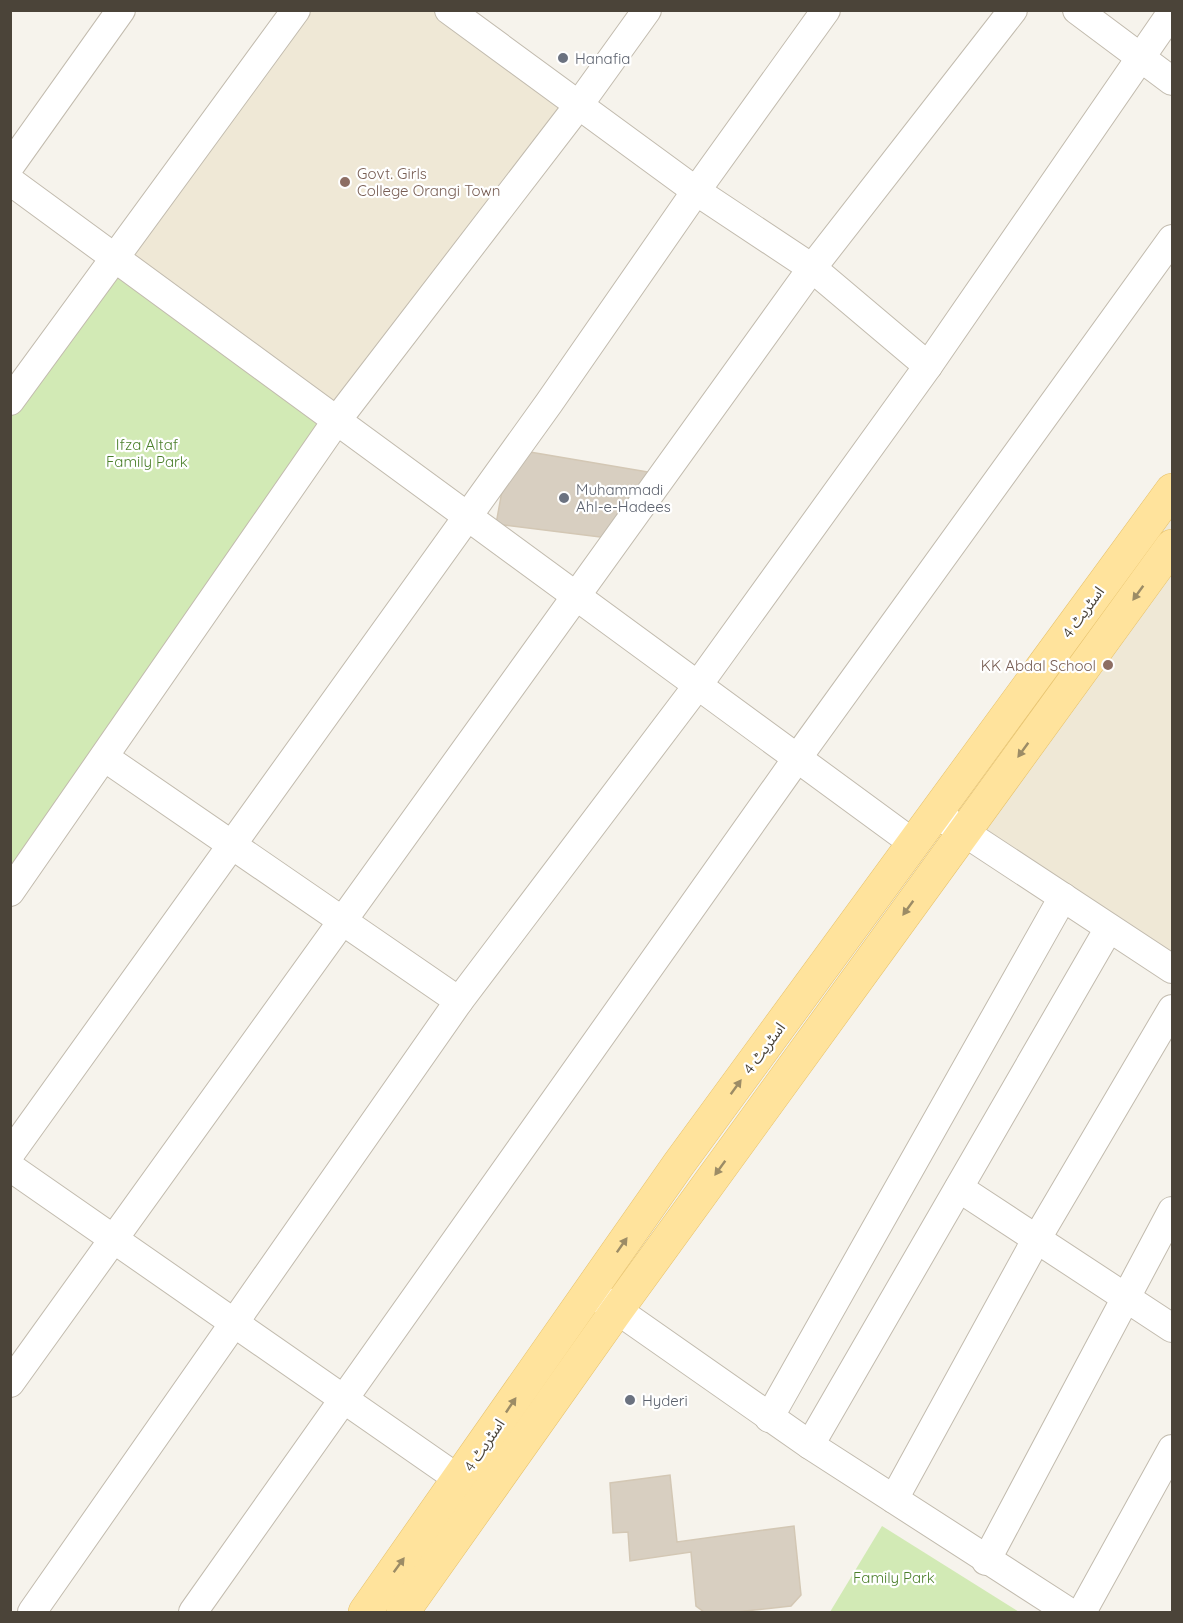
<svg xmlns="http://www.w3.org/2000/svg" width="1183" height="1623" font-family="Quicksand,'Noto Sans Arabic',sans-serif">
<rect width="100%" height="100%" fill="#f6f3ec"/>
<g fill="#efe8d6">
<path d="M296,11H449L578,106L337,420L115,258Z"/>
<path d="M1157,509L1172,518V969L935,813Z"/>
</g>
<g fill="#d2eab5">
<path d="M115,258L337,420L11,892V401Z"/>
<path d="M882,1526L1019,1612H830Z"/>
</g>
<g fill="#d8cfc1" stroke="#d3c7b4" stroke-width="1.5">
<path d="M524,451L654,473L608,538L496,524L504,480Z"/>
<path d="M670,1475L677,1542L794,1526L801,1595L791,1606L736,1612H704L696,1606L691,1552L630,1561L628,1532L613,1533L610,1483Z"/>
</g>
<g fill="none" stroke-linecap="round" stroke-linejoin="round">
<defs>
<g id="minor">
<path d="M449,10L696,191L812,268L928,366"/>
<path d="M1077,10L1172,81"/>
<path d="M10,166L121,10"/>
<path d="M10,181L913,843"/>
<path d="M10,401L296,10"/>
<path d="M104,757L459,1001"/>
<path d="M935,813L1172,969"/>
<path d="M10,892L337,420L578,106L647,10"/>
<path d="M10,1154L549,403L696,191L826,10"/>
<path d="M10,1167L460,1480"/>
<path d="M959,1188L1172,1328"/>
<path d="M600,1298L810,1445L1069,1612"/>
<path d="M10,1383L812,268L1013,10"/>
<path d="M769,1418L1063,897"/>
<path d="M810,1445L1109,928"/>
<path d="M894,1499L1036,1240L1172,1009"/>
<path d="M986,1561L1172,1211"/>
<path d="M32,1612L459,1001L698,685L928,366L1172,12"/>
<path d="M193,1612L798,757L1172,239"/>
<path d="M1082,1612L1172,1449"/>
</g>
<g id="major">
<path d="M365,1612L678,1165L1172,490"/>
<path d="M403,1612L617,1310L1172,546"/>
</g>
</defs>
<use href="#minor" stroke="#c2bbae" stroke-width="30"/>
<use href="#major" stroke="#e6c16a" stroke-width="34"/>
<use href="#minor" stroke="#fff" stroke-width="28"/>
<use href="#major" stroke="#ffe39c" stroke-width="33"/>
</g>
<defs><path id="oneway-solid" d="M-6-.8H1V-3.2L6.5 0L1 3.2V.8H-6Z" transform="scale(1.5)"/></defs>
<g fill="#9c8c66">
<use href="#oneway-solid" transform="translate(1138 593) rotate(126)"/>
<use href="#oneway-solid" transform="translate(1023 750) rotate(126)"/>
<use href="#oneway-solid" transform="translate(908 908) rotate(126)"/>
<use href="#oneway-solid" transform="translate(736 1087) rotate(-54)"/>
<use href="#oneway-solid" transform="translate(720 1168) rotate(126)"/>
<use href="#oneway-solid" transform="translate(622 1245) rotate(-55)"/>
<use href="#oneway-solid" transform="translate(511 1405) rotate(-56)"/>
<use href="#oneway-solid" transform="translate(399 1565) rotate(-54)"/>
</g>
<g fill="#6b7280" stroke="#fff" stroke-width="2">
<circle cx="563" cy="58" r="6"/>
<circle cx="564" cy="498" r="6"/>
<circle cx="630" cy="1400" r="6"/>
</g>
<g fill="#8d6e63" stroke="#fff" stroke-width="2">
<circle cx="345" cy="182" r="6"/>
<circle cx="1108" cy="665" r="6"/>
</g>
<g text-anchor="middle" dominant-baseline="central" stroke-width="4.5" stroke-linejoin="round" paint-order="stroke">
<g font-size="15" fill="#5b616d" stroke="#fff" text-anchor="start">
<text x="575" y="58">Hanafia</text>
<text x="576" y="489">Muhammadi<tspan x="576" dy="17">Ahl-e-Hadees</tspan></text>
<text x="642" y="1400">Hyderi</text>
</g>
<g font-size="15" fill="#785e54" stroke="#fff" text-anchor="start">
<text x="357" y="173">Govt. Girls<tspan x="357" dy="17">College Orangi Town</tspan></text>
<text x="1096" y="665" text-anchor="end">KK Abdal School</text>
</g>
<g font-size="15" fill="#4a7f2a" stroke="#fff">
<text x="147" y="444">Ifza Altaf<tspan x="147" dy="17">Family Park</tspan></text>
<text x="894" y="1577">Family Park</text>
</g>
<g font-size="15" fill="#4b4439" stroke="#fff">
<text transform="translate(1083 612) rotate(-54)">اسٹریٹ 4</text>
<text transform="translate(764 1048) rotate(-54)">اسٹریٹ 4</text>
<text transform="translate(484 1445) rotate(-56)">اسٹریٹ 4</text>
</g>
</g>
<rect width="1183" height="1623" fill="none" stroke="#4b4439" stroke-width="24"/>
</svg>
